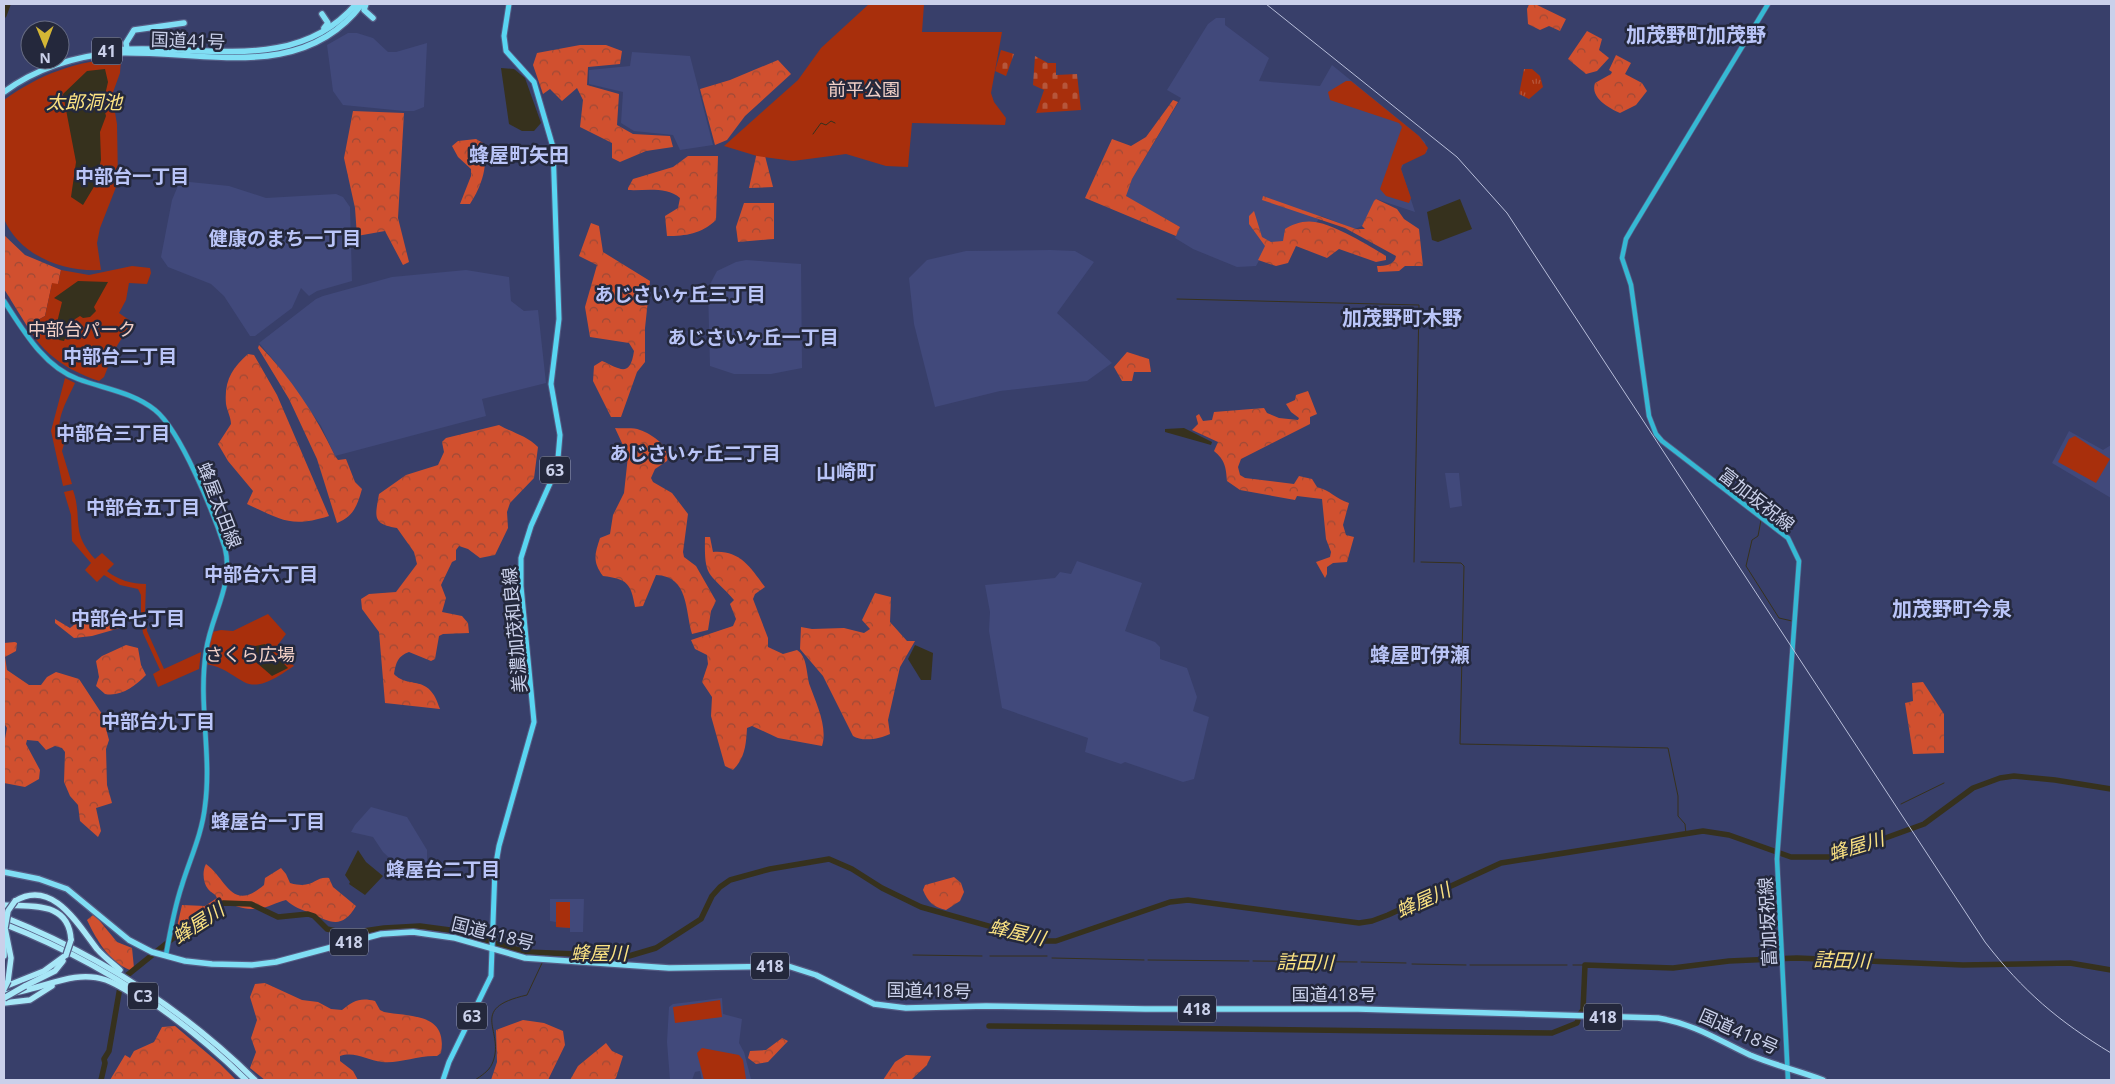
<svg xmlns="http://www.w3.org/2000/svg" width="2115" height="1084" font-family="'Open Sans','Noto Sans JP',sans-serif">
<defs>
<pattern id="grass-tufts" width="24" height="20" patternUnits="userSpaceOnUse" patternTransform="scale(1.25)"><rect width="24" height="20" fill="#a82f0c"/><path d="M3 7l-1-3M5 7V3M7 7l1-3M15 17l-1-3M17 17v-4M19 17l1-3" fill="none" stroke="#b6563b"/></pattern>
<pattern id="forest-crowns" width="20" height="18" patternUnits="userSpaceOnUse" patternTransform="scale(1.25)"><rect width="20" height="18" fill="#d1502f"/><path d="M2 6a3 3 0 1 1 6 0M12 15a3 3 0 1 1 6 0" fill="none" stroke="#9d4a37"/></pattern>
<pattern id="cemetery-stones" width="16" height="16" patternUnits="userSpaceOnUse" patternTransform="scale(1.25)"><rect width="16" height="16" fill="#a82f0c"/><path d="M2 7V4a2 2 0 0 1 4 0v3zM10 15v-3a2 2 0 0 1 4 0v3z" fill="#b6563b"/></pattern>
</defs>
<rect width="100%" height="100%" fill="#383f6a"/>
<g fill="#41497b">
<path d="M1216,18H1225V25L1269,58L1259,81L1320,86L1332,65L1419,136L1425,142L1427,152L1404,163L1401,169L1415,212L1376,199L1362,226L1355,229L1321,216L1316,223L1284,243L1268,244L1256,266L1237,267L1193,249L1175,238L1180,227L1125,196L1132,179L1181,98L1167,90L1208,24Z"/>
<path d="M348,33H357L373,38L388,52H396L427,43L424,107L414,111H404L343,105L333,91L327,45Z"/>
<path d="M632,52L690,56L713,145L680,150L673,135L634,131L621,123L623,92L589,84V70L630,66Z"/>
<path d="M180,181L229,186L266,198L336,194L343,197L350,207L352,281L317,291L309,296L301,288L292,308L255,336H250L224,296L211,284L168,267L161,257L172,200Z"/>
<path d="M1050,250L1075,251L1094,262L1057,313L1112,363L1087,381L1000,391L935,407L914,324L909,278L927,260L966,251Z"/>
<path d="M746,260L801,264L802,368L771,374H734L710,366L708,288L717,271L736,262Z"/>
<path d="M466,270L509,277L511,301L524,311L538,310L546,383L482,399L486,416L335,456L321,426L275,362L259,343L316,299L323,296L392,277Z"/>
<path d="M2069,431L2103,450L2111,445V498L2052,463Z"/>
<path d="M1445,473H1459L1462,506L1450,508Z"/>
<path d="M1077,561L1142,583L1125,631L1155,642L1160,647V659L1187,668L1197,697L1193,711L1209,717L1194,779L1183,782L1125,762L1121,764L1085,752L1088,738L1002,708L989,631L990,612L985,585L1055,578L1060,572L1071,574Z"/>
<path d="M371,807L407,817L427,850V861L414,868L399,867L383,852L373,837L351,832L355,825Z"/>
<path d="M550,899H584L583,932H570V928L556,927V922L550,921Z"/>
<path d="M722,998L723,1014L742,1019L739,1043L744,1052L751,1079L702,1080L700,1071L695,1072L692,1080H670L667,1042L669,1007L673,1004Z"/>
</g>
<path fill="url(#grass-tufts)" d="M1524,69H1532L1540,76L1543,87L1529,99L1519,94Z"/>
<g fill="url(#forest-crowns)">
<path d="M1529,4H1535L1566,19L1560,31L1549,26L1540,30L1528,24L1527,9Z"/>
<path d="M1587,31L1602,39L1599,50L1609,58L1597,71L1586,74L1568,59Z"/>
<path d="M580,45H606L622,51L620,64L588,67L587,85L619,94L617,125L633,134L670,136L673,147L646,151L620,162L612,158V143L580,127L583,100L577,88L562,101L550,89L543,94L533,65L537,53Z"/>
<path d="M1616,55L1631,63L1625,74L1642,83L1647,91L1636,105L1620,113C1609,108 1590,98 1595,83L1611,74L1612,72L1609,70Z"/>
<path d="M778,60L791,74L745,116L727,140L715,145L700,89L730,80Z"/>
<path d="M1173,100L1178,102L1132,179L1126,196L1180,227L1176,236L1085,198L1112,139L1131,146L1146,137Z"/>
<path d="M353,111L404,113L398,218L409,262L403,265L385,231L357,236L355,208L344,158Z"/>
<path d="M476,139L483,143C489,164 482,186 470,204H460L471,176V169L458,157L452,146L458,141Z"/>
<path d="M757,152H764L773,187L749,188Z"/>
<path d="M688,156H718L716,220C701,234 686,236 667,236L665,216L678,208L680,198C666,186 645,191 628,190V188L633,179L673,167Z"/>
<path d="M1263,196L1356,229H1365L1362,226L1374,201L1376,199L1397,209L1404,219L1419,229L1423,266H1405L1399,271L1378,272L1377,266C1385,266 1395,265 1396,256L1345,228L1262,200Z"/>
<path d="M744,203H774V239L738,242L736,227Z"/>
<path d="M1254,211L1262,237L1271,242L1283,241L1285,229C1293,224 1304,220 1315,222C1335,225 1368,245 1386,256V260L1376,262L1339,249L1327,258L1296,246L1288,263L1276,266L1258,260L1265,246L1249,224V216Z"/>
<path d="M591,223L599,226L603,252L650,281L645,328V362L637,372L621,417H611L593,381L594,366L602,361C619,368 630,379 634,351L629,343L590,337L585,307L597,265L579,256Z"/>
<path d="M4,235L25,255L61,270L58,285L52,284L45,316L27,326L4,289Z"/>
<path d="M259,345C291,378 315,414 335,456L338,460L346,459L355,482L362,489C357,506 354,516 337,523L317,459L289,399L258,348Z"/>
<path d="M1127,352L1149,359L1151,372H1134L1132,381H1122L1114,367Z"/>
<path d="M248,354L254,355L277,395L329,516C291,528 282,520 247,504L253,491L228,461L218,444L231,424C231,417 227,411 226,404C224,381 232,368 248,354Z"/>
<path d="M1308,391L1317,414L1310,417V424L1241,459L1238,467L1240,475L1245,478L1294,484L1299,476L1312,479L1317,487C1330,490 1336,499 1349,503L1343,525L1346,535L1354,537L1347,562L1333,563L1327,567V574L1325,578L1316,562L1330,557L1331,552L1326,539L1322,499L1297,496L1295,500L1240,490L1227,481C1226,467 1225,460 1214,451L1218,442L1192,430L1198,424L1196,416L1199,414L1203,421L1212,420L1214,412L1264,408L1267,413L1279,418L1298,420L1299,418L1291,412L1286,404L1295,400L1296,395Z"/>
<path d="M499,425C513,433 527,436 538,447L534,478L510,503L507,512L508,528L495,555L480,558L468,549L459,546L456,550V560L452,562L441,585L446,598L442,612L462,616L468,623L469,633L443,634L439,636L435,659L431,661L409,652C398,656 396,662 394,674C409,690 429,672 440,709L385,703L379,632L362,609L361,599L369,594L396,592L417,564L414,552L397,528C372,524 375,517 379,494L406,475L438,465L444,452L442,442L446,438Z"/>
<path d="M615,428C623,429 633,427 640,430C652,434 671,447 667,461L655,469L651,478L653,482L672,493L688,514L683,552L684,557L696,566L716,601L711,611L708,630L692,634C685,611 689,576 656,575L643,606L635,607C631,583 627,579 603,576C592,561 595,554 600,538L610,534L613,515L624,493L628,456Z"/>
<path d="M705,537H710L713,552C740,550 750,567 765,587L755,594L753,599L768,638V647L783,654L797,650C808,657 806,674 810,686C816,703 828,727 822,746L778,738L752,726L747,728C746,745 745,758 733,770L725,766L711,716L712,697L702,682L708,664L707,655L695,649L691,640L733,626L736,619L730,604L734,600C709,571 704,580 705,537Z"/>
<path d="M875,593L891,597L890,622L907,641H915L900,667L888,720L890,734C880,739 862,742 853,736L823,676L800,649L801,627L812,629L844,628L864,633L870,629L862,620Z"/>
<path d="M90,612L122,622L120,628L92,636L74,638L55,623V619L70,628Z"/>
<path d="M15,642L17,643L16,651L5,657L7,670L29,685H41L47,677L56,672L79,679L102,714L109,740L106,749L107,785L112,803L96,808L101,831L98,837L80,821L78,805L70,796L64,782L65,752L62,748L55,746L46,750L38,741L27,740L26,744L40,770L39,779L25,787L4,783V744L7,728L4,723V643Z"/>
<path d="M126,645L138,648L141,665L146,675C135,686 121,697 105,694L96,686L99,677L96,661L102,656Z"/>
<path d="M1923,682L1944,714V753L1913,754L1905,703L1913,701L1912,683Z"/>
<path d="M206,864C227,879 231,913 264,885L265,878L281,868L286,874L290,883C314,890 314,876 329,878L333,887L356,906C342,930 330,922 310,913C300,909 294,907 286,900C276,902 268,909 253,909C240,910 228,900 215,906C201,914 192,926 177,933L176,931L182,905L205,906L217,898C215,893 211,893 208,889C203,883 202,871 206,864Z"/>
<path d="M954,877L961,883L964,892L960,901L946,910C933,907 928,902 923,890L925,885Z"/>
<path d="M94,914L117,942L132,948L134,968L130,970C109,962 96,939 87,920Z"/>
<path d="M265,983L302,1000L318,1002L331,1009L342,1010C353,1001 360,997 375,1001L380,1010L384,1012C411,1017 448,1013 441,1053L437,1056C418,1055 399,1064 382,1062C367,1060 355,1051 340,1056V1061L353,1071L358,1080H265L250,1068L256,1052L251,1038L257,1020L250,997L255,984Z"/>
<path d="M523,1020L544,1023L563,1031L565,1045L548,1080H491L497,1062L496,1030Z"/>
<path d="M175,1026L220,1064L236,1080H110L125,1055L130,1058L134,1051L154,1042L162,1027Z"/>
<path d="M782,1038L788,1041L768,1062L756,1064L748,1058L750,1051L766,1050Z"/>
<path d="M606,1043L612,1051L623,1056L616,1078L613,1080H570L578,1066Z"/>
<path d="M906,1055L931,1056L927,1065L911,1080H883L895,1062Z"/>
</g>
<g fill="url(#cemetery-stones)">
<path d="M1001,50L1014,54L1006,76L995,71Z"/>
<path d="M1035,56L1048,63H1056V75L1077,74L1081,110L1036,113L1044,90L1033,85Z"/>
</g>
<g fill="#a82f0c">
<path d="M869,4H924L922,32H1002L991,93L994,102L1006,118L1005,125L912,123L908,167L886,166L846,154L793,161L757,156L724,146L798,80L821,48Z"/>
<path d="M121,58L120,73L112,95L117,124L118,182L100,228L97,243L101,270C63,272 20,256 4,219V100C40,74 76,61 121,58Z"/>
<path d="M1346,81H1351L1419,136L1428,148L1425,154L1402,165L1401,169L1411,198L1409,203L1386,196L1380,189L1402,127L1399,123L1330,100L1328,92Z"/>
<path d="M132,266L150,268L151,273L147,284L129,283L126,300L119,313L132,322L115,349L104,377L99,381C67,370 44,355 27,326L45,316L52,283L58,284L61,270L89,275Z"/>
<path d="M65,378L75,383C66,403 52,424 64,444L62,451L72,484L63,486L51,431Z"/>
<path d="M2075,436L2110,459L2096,483L2058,462L2069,439Z"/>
<path d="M73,490C83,519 70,532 95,559L102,553L114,564L107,571C118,580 132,584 146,584L145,614L141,615V595L138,589L120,585L104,575L97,582L85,570L91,563L72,541L71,515L64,492Z"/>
<path d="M268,614L286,634L277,646L294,666C281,674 261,691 244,682C228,673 224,667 205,664L212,632L221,630L233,631Z"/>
<path d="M141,619H146L147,631L164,669L201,652L199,669L158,687L153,674L160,670L143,633Z"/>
<path d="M556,902H570V928L556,927Z"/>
<path d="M720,1000L722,1017L675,1023L673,1007Z"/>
<path d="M702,1048L739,1055L743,1060L746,1079L704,1080L697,1053Z"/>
</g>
<g fill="#36311d">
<path d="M501,68L514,69L525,78L541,123L534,131H522L509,124Z"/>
<path d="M105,69L108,82L103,104L106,116L100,132L101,160L95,185L83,205L71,197L76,162L63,94L87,71Z"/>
<path d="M1460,199L1472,229L1438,242L1432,240L1427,212Z"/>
<path d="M78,281L108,282L94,307L96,311L90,317L83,318L80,316L72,321L64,341L59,340L55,331L62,302L54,298Z"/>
<path d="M1184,428L1212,442L1211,445L1165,432V429Z"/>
<path d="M265,644L288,668L272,676L250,657L251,647Z"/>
<path d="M915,645L933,653L931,680H921L908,659Z"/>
<path d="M358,850L366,862L383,876L365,895L349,884L350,882L345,875Z"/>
</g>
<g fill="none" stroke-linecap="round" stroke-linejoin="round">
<g stroke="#36311d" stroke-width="1">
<path d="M813,134L821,123L826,125L831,121L835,123"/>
<path d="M1177,299L1419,305L1414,562"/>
<path d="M1761,520L1758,536L1752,540L1746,566L1779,618L1792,621"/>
<path d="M1421,562L1461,563L1464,566L1460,744L1668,748L1678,796V816L1685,824L1686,834"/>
<path d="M1901,804L1944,783"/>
<path d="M913,955L982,956"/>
<path d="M990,956H1047"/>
<path d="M545,957L547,953"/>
<path d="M1052,958L1144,960"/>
<path d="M1148,960L1249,961"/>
<path d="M1253,961L1357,962"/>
<path d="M1361,962L1406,963"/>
<path d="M1412,964L1466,965"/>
<path d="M1470,965H1567"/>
<path d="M1573,965H1585"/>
<path d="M475,1080C481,1076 489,1071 492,1064C507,1031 465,1009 527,995L543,961"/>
</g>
<g stroke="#36311d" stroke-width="5.5">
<path d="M4,15L8,4"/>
<path d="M1580,1014L1583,1010L1585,965L1673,968L1729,961L1797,958L1963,965L2070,963L2111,970"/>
<path d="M989,1026L1552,1033L1577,1023L1578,1020"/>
<path d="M101,1080L105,1063L104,1059L109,1051L120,987L125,977L177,935L202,922L223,903L251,904L278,917L308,914L314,916L327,929L336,931L350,933L384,928L420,926L450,930L526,952L629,956L656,948L701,919L712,896L720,887L730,880L770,869L829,859L852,869L882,888L921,907L1042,941H1056L1170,902L1188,900L1359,923L1372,921L1388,915L1501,863L1703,831L1729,835L1791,857H1833L1924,824L1973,788L2000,778L2014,776L2055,780L2111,789"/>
</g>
<defs>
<g id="secondary">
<path d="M1768,4L1633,227L1626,239L1622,258L1631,285L1649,416L1656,434L1662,441L1788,538L1799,561L1777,859L1788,1080"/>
<path d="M4,301C23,330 44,367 78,379C105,389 132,392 155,410C181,431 214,514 225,548C234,585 211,615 206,651C198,704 212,754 205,806C202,834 190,859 182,885C174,909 170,932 166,955"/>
</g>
<path id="primary" d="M443,1080L449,1062L491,976L495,869L499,846L534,722L521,586V558L531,526L552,479L558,458L560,435L551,384L559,319L553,147L534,82L506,51L504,36L509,4"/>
<g id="trunk">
<path d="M366,4L364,10L373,18"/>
<path d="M322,14L328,23L324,28"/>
<path d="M127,49L126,43L134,30L184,23"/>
<path d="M113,50C195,42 293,77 356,4"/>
<path d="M4,92C35,69 75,56 113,53C199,49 301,85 362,4"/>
<path d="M4,872L39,879L67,889L129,940L152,952L185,961L212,964L252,965L276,962L381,934L413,932L455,938L525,958L669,968L788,966L816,975L874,1004L906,1008L986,1006L1145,1009H1358L1658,1018C1695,1024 1718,1040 1750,1055C1774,1065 1799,1071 1823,1080"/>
</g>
<g id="motorway">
<path d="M15,901C53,878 79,926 97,949C104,957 112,963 120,970"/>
<path d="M4,905C32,907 69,901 71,940"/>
<path d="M4,917C99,955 182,1008 255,1080"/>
<path d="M4,924C94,959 177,1012 246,1080"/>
<path d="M5,928L11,958L8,981"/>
<path d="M4,956V937"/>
<path d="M25,986L55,971L63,961"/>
<path d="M4,987L44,971L66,955"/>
<path d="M4,994C39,992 72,968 106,980C117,984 127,991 137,997"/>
<path d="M4,1003L30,1000L52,986"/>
</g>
</defs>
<use href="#secondary" stroke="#555c84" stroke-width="6"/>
<use href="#primary" stroke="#555c84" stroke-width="7"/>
<use href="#trunk" stroke="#555c84" stroke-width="8"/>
<use href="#motorway" stroke="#555c84" stroke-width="8"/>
<use href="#secondary" stroke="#36b9d4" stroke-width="4.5"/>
<use href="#primary" stroke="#59d5f1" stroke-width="5"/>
<use href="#trunk" stroke="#80def4" stroke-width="5.5"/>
<use href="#motorway" stroke="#a7e7f7" stroke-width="5.5"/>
<path stroke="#b8beda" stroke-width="1" d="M1266,4L1457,157L1507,213L1985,942C2023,991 2058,1021 2111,1053"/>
<defs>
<g id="motorway-bridge">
<path d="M5,928L8,911L15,901"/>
<path d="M66,955L71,940"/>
<path d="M4,989L8,981"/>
<path d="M4,998L25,986"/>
</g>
</defs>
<use href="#motorway-bridge" stroke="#555c84" stroke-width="8" stroke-linecap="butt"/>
<use href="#motorway-bridge" stroke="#a7e7f7" stroke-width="5.5"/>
</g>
<g text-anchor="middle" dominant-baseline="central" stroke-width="5" stroke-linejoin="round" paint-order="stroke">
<g fill="#24283c" stroke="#989eb6" stroke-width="1">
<rect x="92" y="37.5" width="30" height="27" rx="4"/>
<rect x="540" y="456.5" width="30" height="27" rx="4"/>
<rect x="330" y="928.5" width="38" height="27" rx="4"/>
<rect x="751" y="952.5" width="38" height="27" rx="4"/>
<rect x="128" y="982.5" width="30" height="27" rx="4"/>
<rect x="1178" y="995.5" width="38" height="27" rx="4"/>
<rect x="457" y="1002.5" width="30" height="27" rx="4"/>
<rect x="1584" y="1003.5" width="38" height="27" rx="4"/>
</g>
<g font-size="16" font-weight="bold" fill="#cad0ea">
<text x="107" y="51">41</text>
<text x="555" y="470">63</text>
<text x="349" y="942">418</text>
<text x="770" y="966">418</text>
<text x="143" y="996">C3</text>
<text x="1197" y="1009">418</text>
<text x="472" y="1016">63</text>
<text x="1603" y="1017">418</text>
</g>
<g font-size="18" fill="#cad0ea" stroke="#24283c">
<text transform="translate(188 40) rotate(2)">国道41号</text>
<text transform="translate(1757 499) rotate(38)">富加坂祝線</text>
<text transform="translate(220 505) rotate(69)">蜂屋太田線</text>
<text transform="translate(514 630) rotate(-95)">美濃加茂和良線</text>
<text transform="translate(1767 922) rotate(-93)">富加坂祝線</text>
<text transform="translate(493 933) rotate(14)">国道418号</text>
<text transform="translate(929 990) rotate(1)">国道418号</text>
<text x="1334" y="994">国道418号</text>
<text transform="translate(1739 1031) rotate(24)">国道418号</text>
</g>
<g font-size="18" fill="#f2d0c7" stroke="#24283c">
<text x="864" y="89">前平公園</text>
<text x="82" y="329">中部台パーク</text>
<text x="250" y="654">さくら広場</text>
</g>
<g font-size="19" font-style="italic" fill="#fbe282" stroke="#24283c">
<text x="84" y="102">太郎洞池</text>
<text transform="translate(1856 846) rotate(-17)">蜂屋川</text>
<text transform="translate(1423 900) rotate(-24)">蜂屋川</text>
<text transform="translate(198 923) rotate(-33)">蜂屋川</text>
<text transform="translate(1017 932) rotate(13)">蜂屋川</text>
<text x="599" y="953">蜂屋川</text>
<text transform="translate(1842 960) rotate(2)">詰田川</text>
<text transform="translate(1305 962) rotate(1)">詰田川</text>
</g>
<g font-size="19" font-weight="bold" fill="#bac5f8" stroke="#24283c">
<text x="132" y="176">中部台一丁目</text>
<text x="285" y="238">健康のまち一丁目</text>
<text x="680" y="294">あじさいヶ丘三丁目</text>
<text x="753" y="337">あじさいヶ丘一丁目</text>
<text x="120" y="356">中部台二丁目</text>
<text x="113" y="433">中部台三丁目</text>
<text x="695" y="453">あじさいヶ丘二丁目</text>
<text x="143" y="507">中部台五丁目</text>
<text x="261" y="574">中部台六丁目</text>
<text x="128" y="618">中部台七丁目</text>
<text x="158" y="721">中部台九丁目</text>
<text x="268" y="821">蜂屋台一丁目</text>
<text x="443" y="869">蜂屋台二丁目</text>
</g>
<g font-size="20" font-weight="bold" fill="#bac5f8" stroke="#24283c">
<text x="1696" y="34">加茂野町加茂野</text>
<text x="519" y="154">蜂屋町矢田</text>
<text x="1402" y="317">加茂野町木野</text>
<text x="846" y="471">山崎町</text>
<text x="1952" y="608">加茂野町今泉</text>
<text x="1420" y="654">蜂屋町伊瀬</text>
</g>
</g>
<rect width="2115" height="1084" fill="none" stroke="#cad0ea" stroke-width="10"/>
<g transform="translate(45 45) rotate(179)"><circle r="24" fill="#24283c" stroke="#666b82"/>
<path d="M0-4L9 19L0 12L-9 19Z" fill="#d4b635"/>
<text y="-8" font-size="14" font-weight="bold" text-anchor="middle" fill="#cad0ea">N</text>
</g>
</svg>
